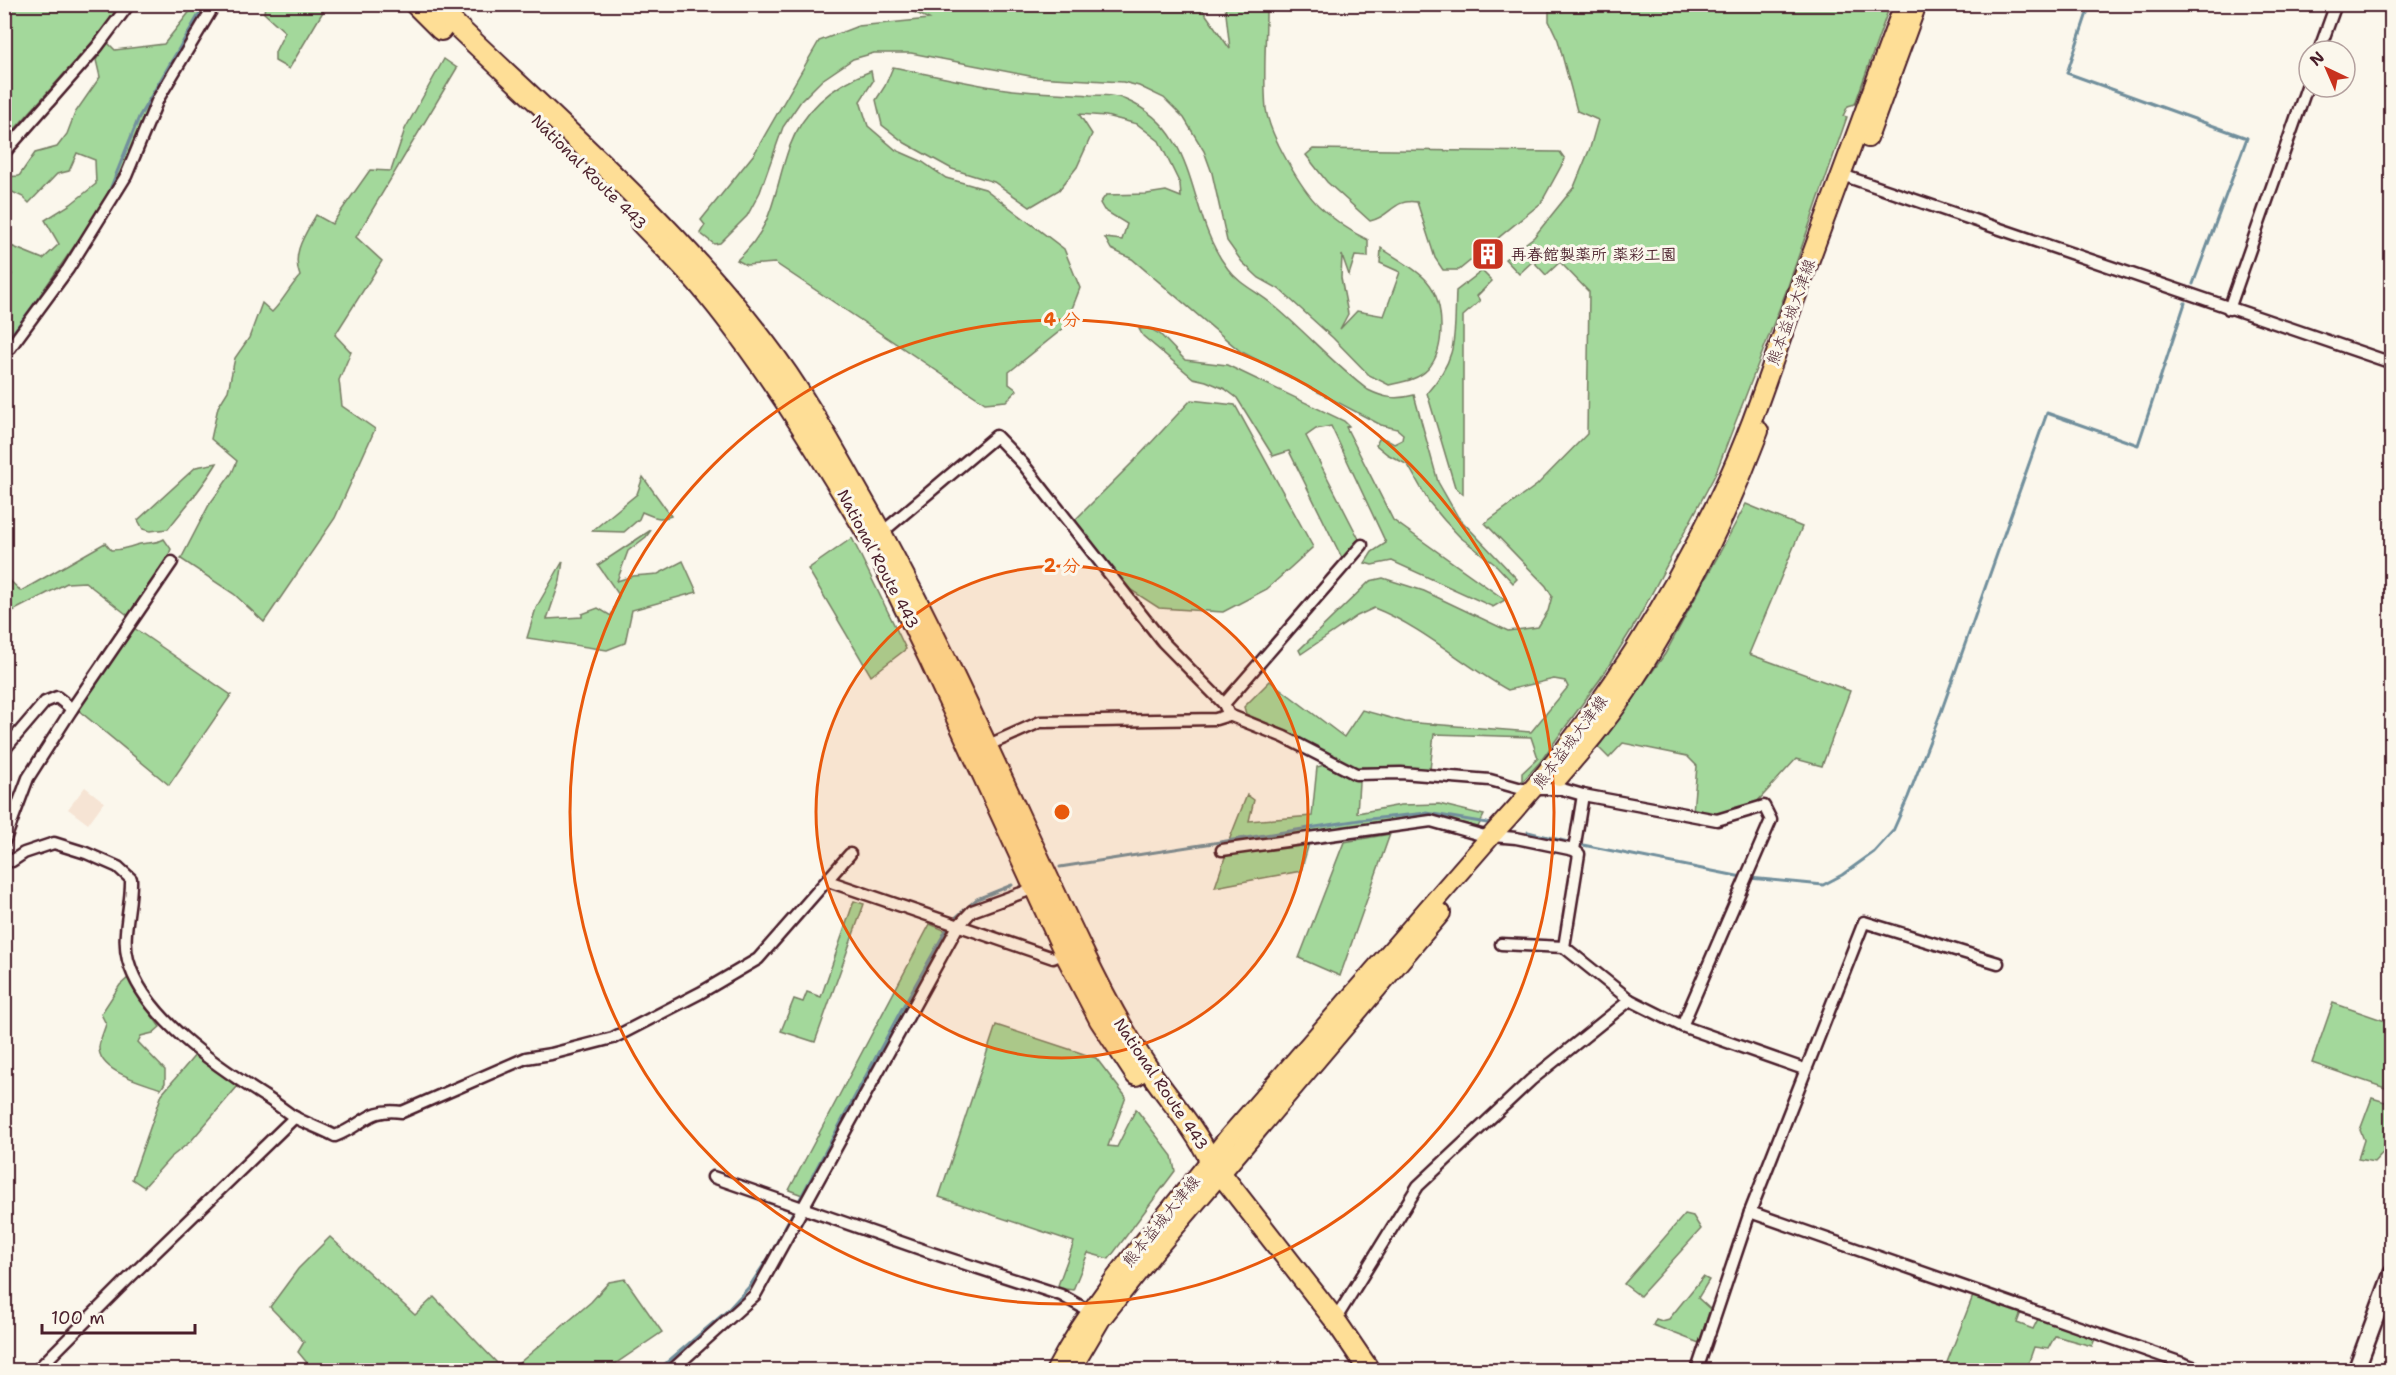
<svg xmlns="http://www.w3.org/2000/svg" width="2396" height="1375" font-family="'Shantell Sans','Klee One',sans-serif">
<rect width="100%" height="100%" fill="#fbf7ec"/>
<filter id="ink" filterUnits="userSpaceOnUse"><feTurbulence type="fractalNoise" baseFrequency=".0167" numOctaves="2"/><feDisplacementMap in="SourceGraphic" scale="12" xChannelSelector="R" yChannelSelector="G"/><feConvolveMatrix kernelMatrix="1 2 1 2 8 2 1 2 1" color-interpolation-filters="sRGB"/></filter>
<g filter="url(#ink)">
<path fill="#f6e4d4" d="M85,787L104,802L88,824L68,809Z"/>
<g fill="#a3d89b" stroke="#767c63" stroke-width="1.5">
<path d="M5,4L120,5L102,31L5,140Z"/>
<path d="M195,5H209L150,104L121,175L89,225L5,345L4,284L8,286L12,274L5,260V239L11,246L43,259L59,244L45,220L71,204L96,184L95,160L77,153L69,171L57,174L29,203L23,197L6,189L5,177L19,176L35,153L57,147L67,134L75,113L100,77L96,60L107,42L115,50L164,44Z"/>
<path d="M265,5H327L289,69L275,61V52L285,32L264,13Z"/>
<path d="M899,5H1202V9L1230,49L1225,5H1272L1266,12C1266,44 1263,77 1266,109C1269,134 1301,189 1319,206C1333,219 1351,232 1368,240V257L1355,256L1349,275L1342,255L1341,278L1348,314L1340,329L1357,311L1384,316L1400,272L1380,263L1381,248C1394,257 1417,269 1427,281C1445,302 1446,349 1428,369C1418,380 1402,382 1389,385L1369,375L1333,338L1279,289L1259,278L1242,262L1227,241L1212,173L1204,151L1184,118L1164,98L1139,86L1123,82L1035,77L911,53H874L853,59L822,80L801,101L783,127L760,192L747,216L720,243L714,244L700,233L705,225L701,220L754,154L819,41L858,26L929,19Z"/>
<path d="M1549,5H1890L1855,104L1848,106L1843,116L1847,117L1787,289L1715,475L1638,619L1601,678L1540,762L1522,782V773L1538,758L1531,737L1434,734L1430,770L1360,767L1357,813L1401,805L1439,804L1484,815L1477,829L1429,817L1228,843L1247,795L1254,800L1249,821L1312,816L1317,767L1328,764L1330,754L1288,732L1246,714L1244,707L1270,681L1344,737L1362,710L1405,722L1531,732L1568,687L1565,681L1554,679L1508,690C1463,665 1423,627 1374,608L1357,616L1301,654L1299,650L1370,581L1383,578L1424,591L1508,631L1538,627L1548,611L1552,596L1546,586L1485,523L1537,485L1587,434L1589,292L1560,262L1546,275L1533,261L1519,274L1505,259L1534,237L1574,187L1590,148L1598,120L1577,111L1558,40L1549,21Z"/>
<path d="M444,59L457,68L356,237L382,261L335,335L351,352L339,380L342,406L375,429L335,518L264,622L234,594L181,559L209,505L232,473L237,461L211,439L218,407L228,391L235,358L249,338L262,303L272,312C283,301 289,288 300,276C291,253 305,235 316,215L332,224L370,170L391,171L405,129Z"/>
<path d="M893,67C933,75 973,85 1013,90C1039,93 1065,93 1090,95C1102,95 1116,95 1126,100C1203,133 1184,212 1228,269C1240,285 1258,292 1273,305C1306,332 1334,365 1368,390C1384,398 1396,400 1414,395L1438,482L1458,517L1517,579L1513,583L1497,566L1460,537L1444,520L1429,502L1408,465L1387,454L1376,445L1379,439H1385L1394,444L1402,440L1403,434L1397,429L1381,425L1240,351L1132,259L1111,249L1105,238L1122,240L1127,224L1104,210L1100,203L1106,195L1147,194L1166,191L1181,197L1180,184L1159,141L1137,124L1106,116L1079,114L1092,134L1077,167L1059,190L1030,207L994,182L952,169L905,143L882,125L876,100L885,86Z"/>
<path d="M871,71L873,81L860,101L868,126L896,150L921,161L946,178L985,189L1064,249L1080,288L1065,327L1009,372V384L1017,390L1006,401L985,403L775,263L746,265L737,260C775,226 773,193 789,148C804,108 833,85 871,71Z"/>
<path d="M1313,149L1560,152L1565,159L1541,203L1459,270H1443L1435,258L1417,202C1393,198 1391,217 1370,221L1327,182L1306,155Z"/>
<path d="M1482,271L1492,281L1477,296L1480,301L1463,316V494L1455,487L1427,393C1459,357 1454,337 1456,291Z"/>
<path d="M1149,328L1160,334L1185,360L1227,365L1344,421L1349,426L1346,427L1393,520L1505,600L1493,607L1392,561L1372,565L1365,563L1372,552L1386,543L1331,426L1316,429L1306,436L1360,541L1342,558L1289,451L1273,456L1237,398L1225,389L1206,381L1193,378L1143,336L1139,329Z"/>
<path d="M1191,400L1235,405L1313,547L1267,589L1223,612L1159,608L1131,590L1073,522L1134,461Z"/>
<path d="M217,463C203,487 185,507 168,529L150,531L143,529L138,520L196,467Z"/>
<path d="M643,477L671,516C660,521 652,516 642,512L639,519L624,532L592,531L637,494Z"/>
<path d="M1746,504L1802,527L1749,654L1850,691L1822,766L1796,759L1755,804L1718,816L1693,812L1697,766L1687,756L1623,743L1609,758L1598,747L1665,654Z"/>
<path d="M651,530L646,537L628,551L617,581L633,576L658,574L683,561L697,592L632,610L625,643L607,650L527,638L536,608L563,561L560,581L547,619L582,617V614L598,608L611,616L619,595L598,565Z"/>
<path d="M852,538L906,649L871,676L808,569Z"/>
<path d="M164,539L171,549L164,567L130,617L85,582L67,583L5,615L4,575L21,591L105,543L111,550C125,550 127,547 140,544C149,542 155,544 164,539Z"/>
<path d="M134,628L231,695L169,785L77,709Z"/>
<path d="M1390,834L1340,976L1299,958L1344,842Z"/>
<path d="M1309,843L1301,871L1215,887L1225,857L1235,853Z"/>
<path d="M854,901L864,904L815,1042L781,1031L794,999L803,1002L807,992L821,997Z"/>
<path d="M930,924L949,932L805,1196L789,1190Z"/>
<path d="M128,978L137,995L160,1027L153,1033L141,1036L138,1042L165,1070V1083L161,1089C142,1082 98,1072 99,1047C100,1039 104,1031 106,1024L101,1014L120,985Z"/>
<path d="M2333,1003L2391,1023V1090L2312,1063Z"/>
<path d="M996,1025L1096,1058L1126,1097L1108,1146L1117,1147L1136,1109L1172,1156L1175,1171L1109,1259L1088,1253L1073,1290L1057,1288L1074,1242L939,1197Z"/>
<path d="M196,1054L237,1087L191,1141L170,1158L144,1187L132,1179L162,1094Z"/>
<path d="M2372,1098L2392,1104L2391,1144L2374,1162L2358,1159L2364,1140L2360,1130Z"/>
<path d="M1685,1214L1693,1216L1701,1229L1640,1296L1624,1284Z"/>
<path d="M330,1237L415,1315L434,1297L498,1364L492,1370H313L298,1352L304,1342L270,1307L298,1269Z"/>
<path d="M1703,1277L1709,1280L1698,1298L1710,1309L1699,1343L1653,1325L1656,1319L1662,1321L1669,1319Z"/>
<path d="M625,1279L662,1332L606,1370H511L591,1302L609,1282Z"/>
<path d="M1973,1296L2021,1312L2017,1323L2033,1329L2038,1319L2095,1339L2092,1346L2055,1336L2048,1349L2034,1347L2026,1370H1944Z"/>
</g>
<g fill="none" stroke-linecap="round" stroke-linejoin="round">
<g stroke="#718f9c" stroke-width="3">
<path d="M2090,4L2067,73L2247,138L2193,284"/>
<path d="M107,197L139,117L205,4"/>
<path d="M4,345L67,261"/>
<path d="M1528,832L1572,843"/>
<path d="M1578,844L1742,877"/>
<path d="M1060,867L1360,820L1427,813L1487,823"/>
<path d="M1749,878L1823,885L1842,875L1874,852L1893,831L1908,797L1941,712L2047,413L2138,445L2185,303"/>
<path d="M953,920L977,899L1012,885"/>
<path d="M658,1370L726,1312L749,1287L769,1257L899,1014L949,925"/>
</g>
<defs>
<g id="street">
<path d="M2319,51L2336,4"/>
<path d="M4,153L97,47L129,4"/>
<path d="M1842,175L2392,363"/>
<path d="M2229,309L2309,81"/>
<path d="M4,356L68,269L126,176L158,99L215,4"/>
<path d="M879,535L996,436L1023,464L1163,642L1224,704L1229,715"/>
<path d="M1224,704L1362,545"/>
<path d="M984,747L1040,722L1216,719L1229,715L1284,737L1356,774L1401,773L1490,780L1522,789H1562L1583,795L1717,820L1764,806L1771,820L1682,1026"/>
<path d="M4,750L45,702L57,697L72,709"/>
<path d="M1583,795L1574,850L1579,854L1564,947L1630,1000L1682,1026L1804,1069"/>
<path d="M4,842L28,778L72,709L172,562"/>
<path d="M1222,850L1431,821L1481,835L1516,838L1574,850"/>
<path d="M4,857L12,861L24,853L54,843L86,853L118,867L131,879C132,906 121,934 128,960C143,1017 217,1066 264,1096C274,1102 284,1110 294,1117C307,1124 322,1129 335,1136C364,1125 369,1107 402,1112L526,1058L551,1054L613,1038L700,993L758,959L850,854"/>
<path d="M828,881L1053,958L1065,953"/>
<path d="M1501,944L1564,947"/>
<path d="M713,1177L932,1253L1061,1295L1096,1315"/>
<path d="M1750,1212L2202,1370"/>
<path d="M1335,1320L1418,1186L1531,1080L1630,1000"/>
<path d="M37,1370L131,1276L295,1117"/>
<path d="M672,1370L755,1295L958,926L972,911L1035,888"/>
<path d="M1697,1370L1750,1212L1864,922L1998,963"/>
</g>
<path id="secondary" d="M2356,1370L2392,1273"/>
<g id="primary">
<path d="M1868,138L1917,4"/>
<path d="M1559,777C1583,749 1607,721 1627,691C1680,610 1725,522 1759,431"/>
<path d="M1056,1370C1100,1285 1169,1215 1227,1139L1491,836C1588,732 1662,617 1723,489C1752,429 1772,363 1795,300C1831,202 1867,103 1904,4"/>
<path d="M1071,1370L1101,1319L1154,1252L1441,913"/>
</g>
<g id="highway">
<path d="M415,4L441,30"/>
<path d="M434,4C547,114 669,217 765,343C802,391 832,446 862,499C945,645 1009,799 1082,950C1101,990 1122,1030 1147,1067C1168,1099 1194,1126 1210,1160L1335,1320L1369,1370"/>
<path d="M641,223C660,243 680,262 698,283C763,360 815,447 867,533"/>
<path d="M885,567L930,660L1065,953L1100,1020L1136,1075"/>
</g>
</defs>
<use href="#street" stroke="#4a1f2b" stroke-width="15"/>
<use href="#secondary" stroke="#4a1f2b" stroke-width="20"/>
<use href="#primary" stroke="#4a1f2b" stroke-width="22"/>
<use href="#highway" stroke="#4a1f2b" stroke-width="24"/>
<use href="#street" stroke="#fbf7ec" stroke-width="10"/>
<use href="#secondary" stroke="#fbf7ec" stroke-width="15"/>
<use href="#primary" stroke="#fede96" stroke-width="18"/>
<use href="#highway" stroke="#fede96" stroke-width="20"/>
</g>
</g>
<circle cx="1062" cy="812" r="246" fill="#e8590c" fill-opacity=".12"/>
<g fill="none" stroke="#e8590c" stroke-width="3">
<circle cx="1062" cy="812" r="246"/>
<circle cx="1062" cy="812" r="492"/>
</g>
<defs>
<symbol id="building-square" viewBox="-11 -11 22 22"><rect x="-9" y="-9" width="18" height="18" rx="4" fill="#c8321e" stroke="#fbf7ec"/><path d="M-4-6H4V6H1V3H-1V6H-4ZM-2.5-4.3h1.7v1.8h-1.7ZM.8-4.3h1.7v1.8H.8ZM-2.5-1h1.7V.8h-1.7ZM.8-1h1.7V.8H.8Z" fill="#fff"/></symbol>
</defs>
<g fill-rule="evenodd">
<use href="#building-square" x="1469" y="235" width="38" height="38"/>
</g>
<g text-anchor="middle" dominant-baseline="central" stroke-width="6" stroke-linejoin="round" paint-order="stroke">
<g font-size="16" fill="#4a1f2b" stroke="#fbf7ec">
<text transform="translate(589 172) rotate(45)">National Route 443</text>
<text transform="translate(1791 312) rotate(-70)">熊本益城大津線</text>
<text transform="translate(878 559) rotate(62)">National Route 443</text>
<text transform="translate(1570 742) rotate(-53)">熊本益城大津線</text>
<text transform="translate(1161 1084) rotate(56)">National Route 443</text>
<text transform="translate(1161 1221) rotate(-51)">熊本益城大津線</text>
</g>
<g font-size="16" font-weight="bold" fill="#4a1f2b" stroke="#fbf7ec" text-anchor="start">
<text x="1511" y="254">再春館製薬所 薬彩工園</text>
</g>
</g>
<circle cx="1062" cy="812" r="9" fill="#e8590c" stroke="#fbf7ec" stroke-width="3"/>
<g font-size="18" text-anchor="middle" font-weight="bold" fill="#e8590c" stroke="#fbf7ec" stroke-width="6" stroke-linejoin="round" paint-order="stroke">
<text x="1062" y="326">4 分</text>
<text x="1062" y="572">2 分</text>
</g>
<rect width="2396" height="1375" fill="none" stroke="#fbf7ec" stroke-width="24"/>
<rect x="12" y="12" width="2372" height="1351" fill="none" stroke="#4a1f2b" stroke-width="2" filter="url(#ink)"/>
<g transform="translate(2327 69) rotate(316)"><circle r="28" fill="#fbf7ec" stroke="#b4a19f" stroke-width="1.5"/>
<path d="M0-4.5L10 22L0 15L-10 22Z" fill="#c8321e"/>
<text y="-9" font-size="16" font-weight="bold" text-anchor="middle" fill="#4a1f2b">N</text>
</g>
<path d="M42 1324v9h153v-9" fill="none" stroke="#4a1f2b" stroke-width="3"/>
<text x="51" y="1324" font-size="18" fill="#4a1f2b" stroke="#fbf7ec" stroke-width="4.5" paint-order="stroke">100 m</text>
</svg>
